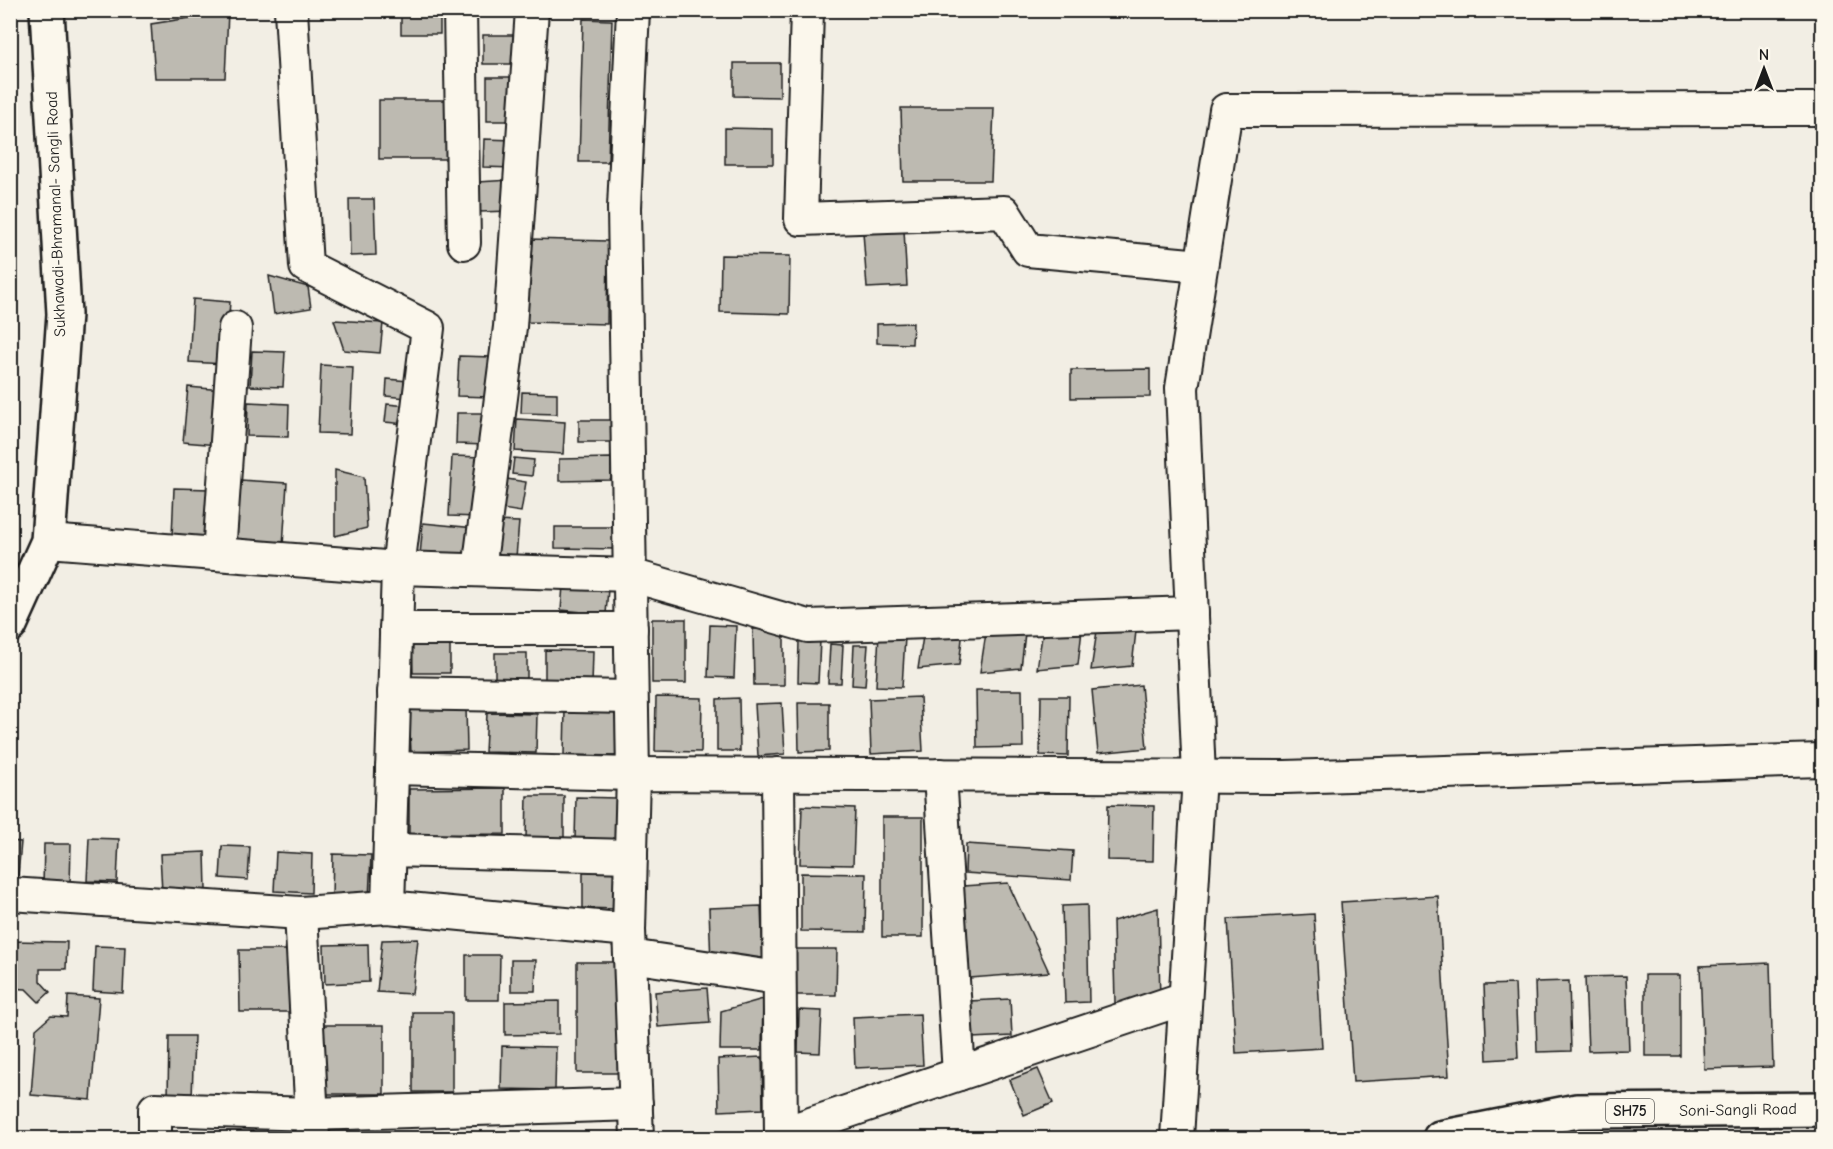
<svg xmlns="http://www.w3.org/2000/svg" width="1833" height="1149" font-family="'Comic Neue',sans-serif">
<rect width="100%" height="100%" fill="#f2eee4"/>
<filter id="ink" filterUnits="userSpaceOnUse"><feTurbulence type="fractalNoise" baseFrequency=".0167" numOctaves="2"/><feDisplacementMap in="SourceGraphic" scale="12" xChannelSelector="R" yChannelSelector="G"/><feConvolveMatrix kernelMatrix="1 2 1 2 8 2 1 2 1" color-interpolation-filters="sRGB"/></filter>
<g filter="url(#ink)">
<g fill="#bdbab1" stroke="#1c1c1c" stroke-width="1.5">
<rect x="401" y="10" width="39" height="24"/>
<path d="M228,12L225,78H155L151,24Z"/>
<path d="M583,19L612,20L608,162H579Z"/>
<rect x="483" y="35" width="36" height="29"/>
<path d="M734,63H780V97L734,96Z"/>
<rect x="487" y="77" width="31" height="44"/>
<path d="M379,100H447L448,159H379Z"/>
<path d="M901,108H994L991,181H903Z"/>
<path d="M725,128L773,129V164H725Z"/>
<path d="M484,139L514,140L513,168L483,167Z"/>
<path d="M510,180L511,211L479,212L478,182Z"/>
<path d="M349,199H374L376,255L350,256Z"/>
<path d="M904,230L907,286L867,288L863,232Z"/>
<path d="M529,239L608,241L607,324L527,322Z"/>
<path d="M721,255L790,256L789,314L720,312Z"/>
<path d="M269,276L308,287L311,308L274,314Z"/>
<path d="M193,299L230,302L225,364L189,362Z"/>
<path d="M334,320L383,323L380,353L344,350Z"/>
<path d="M913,323L912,344L877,343V324Z"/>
<path d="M252,351L285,352L283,387L250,386Z"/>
<path d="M459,356L492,357L490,397L457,396Z"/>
<path d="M321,365L353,367L350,434L318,433Z"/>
<path d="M1150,369V397L1071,398V370Z"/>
<path d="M387,379L408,381L407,398L386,396Z"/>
<path d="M188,387L223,390L218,445L183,442Z"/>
<path d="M522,392L557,393V414L521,413Z"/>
<path d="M248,402L289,404L288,437L247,436Z"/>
<path d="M387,404L407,406L405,424L385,422Z"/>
<path d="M457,413H487V445L456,444Z"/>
<path d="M517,419L565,422L563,454L515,451Z"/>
<path d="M579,420H619L618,442H579Z"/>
<path d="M452,456L482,457L479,517L449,516Z"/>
<path d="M514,458L534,460L532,476L512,474Z"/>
<path d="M611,458V480L559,481V459Z"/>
<path d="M335,470L364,477L367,528L335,536Z"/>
<path d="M507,479L526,482L521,512L502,509Z"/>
<path d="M240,480L287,483L283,546L236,543Z"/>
<path d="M174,488L210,489L208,539L172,537Z"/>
<path d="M498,521L519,522L516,557L495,555Z"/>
<path d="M423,523L475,528L472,560L420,555Z"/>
<path d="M555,527H616V549L555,548Z"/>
<path d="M563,586L608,589L606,614L561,610Z"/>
<rect x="652" y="619" width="34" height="64"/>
<path d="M710,625L736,626L734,678L708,677Z"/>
<path d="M753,629H784V685H754Z"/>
<path d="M924,630H963L959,665L918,669Z"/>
<path d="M1043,630H1082L1078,665L1037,669Z"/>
<path d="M1097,631H1136L1132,666L1091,670Z"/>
<path d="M986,633H1025L1021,668L980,672Z"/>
<path d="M879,635L905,637L902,687L876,686Z"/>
<path d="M799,640H820L818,683L798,682Z"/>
<path d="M450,642V673H413L412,643Z"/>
<path d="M830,644L843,645L841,683H828Z"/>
<path d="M854,645H868L865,686L852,685Z"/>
<path d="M545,650L593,651L592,685L545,684Z"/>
<rect x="495" y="653" width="32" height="26"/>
<path d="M1141,685L1147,748L1098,753L1092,690Z"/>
<path d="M976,690H1022L1023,747L977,748Z"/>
<path d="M1041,696H1069L1068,756L1040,755Z"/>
<path d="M656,697L702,698L701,752L655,751Z"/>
<path d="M920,697L923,751L871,754L869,699Z"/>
<path d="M739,698L740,751H717V699Z"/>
<path d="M782,703L785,754L758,756L755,704Z"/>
<path d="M798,703H829V751L799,752Z"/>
<path d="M466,707L467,750L411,752L409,708Z"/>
<path d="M565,709L620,710L619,756L564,755Z"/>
<path d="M487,713L537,714L536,753L485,752Z"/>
<path d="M505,788V834L409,835V789Z"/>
<path d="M527,796H564V838H526Z"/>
<path d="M576,797L616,798L615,841L575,840Z"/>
<path d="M1108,805L1154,806L1153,861L1107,860Z"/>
<path d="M802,806L855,808L853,865L800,864Z"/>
<rect x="882" y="817" width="41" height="120"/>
<path d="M89,838L119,839L117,882L87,881Z"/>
<path d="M10,841L21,842L17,887L10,886Z"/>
<path d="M44,844H71L70,886H43Z"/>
<path d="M966,844L1073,851L1071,880L965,873Z"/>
<path d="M222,846L250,847L248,880L220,878Z"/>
<path d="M205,852L206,890L162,892L160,854Z"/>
<path d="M276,852L312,854L311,893L274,891Z"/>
<path d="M333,854L371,855L369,899L332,897Z"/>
<path d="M583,868L617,869L616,909L583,908Z"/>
<path d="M801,873L866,874L865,932L801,931Z"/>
<path d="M1008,883L1049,972L970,978L963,886Z"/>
<path d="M1438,896L1449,1076L1353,1082L1341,902Z"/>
<path d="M1087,905L1089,1002L1065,1003L1062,906Z"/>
<path d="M761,906L763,962L711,964L709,908Z"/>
<path d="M1158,908L1160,1002L1115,1003L1113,921Z"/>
<path d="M1314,914L1322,1048L1236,1053L1228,919Z"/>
<path d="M418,939L412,994L377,992L382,940Z"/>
<path d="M10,941L67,942L66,969H40V981L50,992L39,1002L26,989L10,988Z"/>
<path d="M368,944L369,982L325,984L324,945Z"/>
<path d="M95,946L125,947L123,993L93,991Z"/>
<path d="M793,949H837L836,995H794Z"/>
<path d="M239,950H290L291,1012H240Z"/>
<path d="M466,955H500L499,1000H466Z"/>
<path d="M511,960H536L535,991H511Z"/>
<rect x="577" y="962" width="42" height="111"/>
<path d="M1770,963L1773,1067L1704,1069L1700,966Z"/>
<rect x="1645" y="975" width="35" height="81"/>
<path d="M1626,976L1629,1050L1588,1051L1585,977Z"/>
<path d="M1569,981L1571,1051L1537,1052L1535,982Z"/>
<path d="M1515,984L1518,1058L1487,1060L1484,985Z"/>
<path d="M707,988L710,1023L658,1027L655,992Z"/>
<path d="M68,996L99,998L91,1100L31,1095L36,1029L51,1016L67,1017Z"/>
<path d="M763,999L762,1050H720L721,1011Z"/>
<path d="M1010,999L1012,1036L972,1038L969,1001Z"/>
<path d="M559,1001V1034L505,1035V1002Z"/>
<path d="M799,1010L822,1011L820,1053L798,1052Z"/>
<rect x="413" y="1012" width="39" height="80"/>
<path d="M920,1014L923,1065L855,1068L853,1017Z"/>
<path d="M324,1025H384V1094H323Z"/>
<path d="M169,1036H194L192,1098H168Z"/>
<path d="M502,1046L556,1047L555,1090L501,1089Z"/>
<path d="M762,1057L763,1109L719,1111L718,1059Z"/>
<path d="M1038,1069L1053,1103L1024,1115L1010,1080Z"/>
</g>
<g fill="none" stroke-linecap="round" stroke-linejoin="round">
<defs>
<g id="minor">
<path d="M291,10L306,266L428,328L398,568L630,575L808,626L1192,613"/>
<path d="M460,10L464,243"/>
<path d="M807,10L801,219L1004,212L1028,250L1201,266"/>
<path d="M48,541L398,568L388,907"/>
<path d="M219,554L235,328"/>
<path d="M479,570L510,327L532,10"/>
<path d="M396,629H631"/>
<path d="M394,693L631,697"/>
<path d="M392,768L633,774L624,208L633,10"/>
<path d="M778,774L781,1138"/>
<path d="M940,775L959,1074"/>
<path d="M390,850L631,856"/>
<path d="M10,894L301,913L388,907L629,930L637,1138"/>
<path d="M301,913L313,1138"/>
<path d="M629,930L633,774L1285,777L1822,760"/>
<path d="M630,956L779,978"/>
<path d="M781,1134L1185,998"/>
<path d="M155,1138V1109L312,1114L636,1104"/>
<path d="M1177,1138L1199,776L1182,388L1226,110L1822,109"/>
</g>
<g id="major">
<path d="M10,625L48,541L64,314L47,10"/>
<path d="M1440,1138L1577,1111L1822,1109"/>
</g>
</defs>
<use href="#minor" stroke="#1c1c1c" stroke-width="36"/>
<use href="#major" stroke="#1c1c1c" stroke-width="38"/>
<use href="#minor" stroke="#fbf7ec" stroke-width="32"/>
<use href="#major" stroke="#fbf7ec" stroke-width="33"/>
</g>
</g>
<g text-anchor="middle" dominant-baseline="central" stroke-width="6" stroke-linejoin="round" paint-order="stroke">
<rect fill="#fbf7ec" stroke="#5f5e5a" stroke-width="1.5" x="1606" y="1099" width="48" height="24" rx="4.5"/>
<g font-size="15" font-weight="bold" fill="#1c1c1c">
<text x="1630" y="1111">SH75</text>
</g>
<g font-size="16" fill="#1c1c1c" stroke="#fbf7ec">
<text transform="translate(56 214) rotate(-92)">Sukhawadi-Bhramanal- Sangli Road</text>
<text transform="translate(1738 1110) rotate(-1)">Soni-Sangli Road</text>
</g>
</g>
<rect width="1833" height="1149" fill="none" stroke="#fbf7ec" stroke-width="36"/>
<rect x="18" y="18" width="1797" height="1113" fill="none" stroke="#1c1c1c" stroke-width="2" filter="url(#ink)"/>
<g transform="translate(1764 69)" stroke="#fbf7ec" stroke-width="4.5" paint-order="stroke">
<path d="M0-4.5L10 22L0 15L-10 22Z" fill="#1c1c1c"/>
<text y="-9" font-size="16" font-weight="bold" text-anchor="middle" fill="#1c1c1c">N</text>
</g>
</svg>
